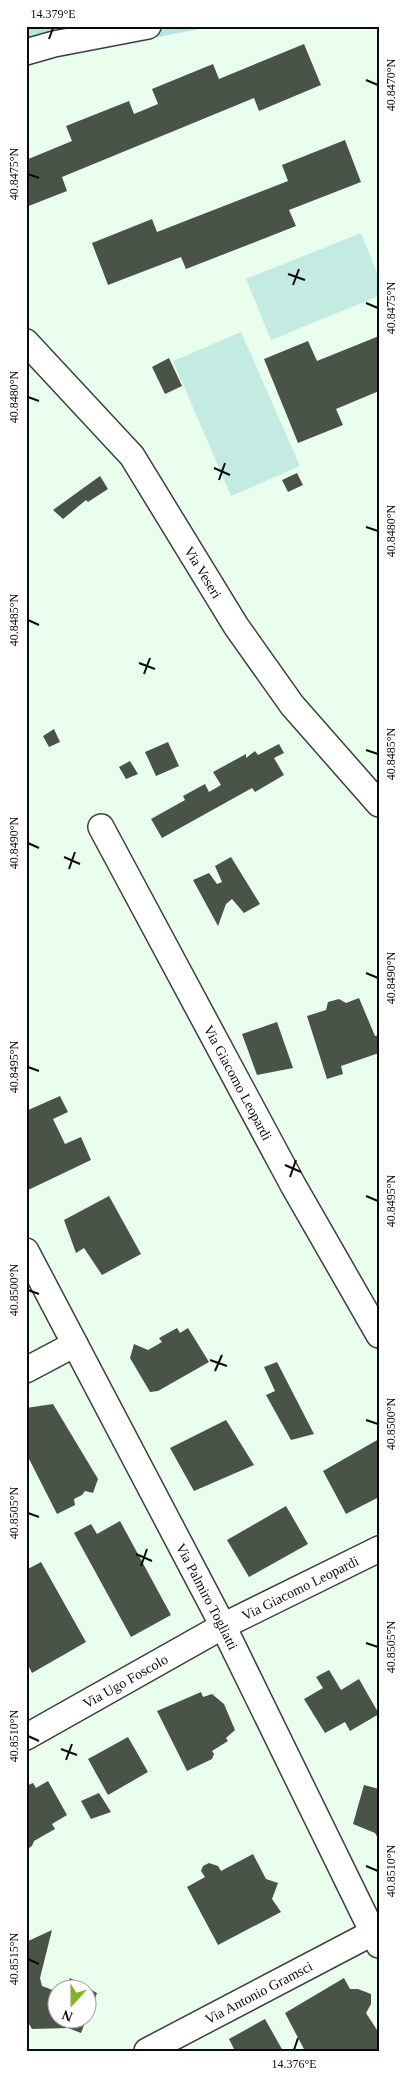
<svg xmlns="http://www.w3.org/2000/svg" width="405" height="2077" font-family="'Times New Roman',serif">
<rect width="100%" height="100%" fill="#eafeee"/>
<path fill="#b6e6e1" d="M26,26H215L34,61L26,65Z"/>
<g fill="#c4ebe1">
<path d="M361,233L379,277V296L271,340L246,279Z"/>
<path d="M241,332L300,466L231,496L173,361Z"/>
</g>
<g fill="#4a5348">
<path d="M304,44L321,85L259,111L254,98L62,177L67,191L26,207V160L72,141L66,126L129,101L134,114L158,104L152,89L213,64L219,79Z"/>
<path d="M345,140L361,182L289,210L296,226L186,269L181,257L108,285L92,243L152,219L157,232L288,181L282,165Z"/>
<path d="M379,336V391L336,409L343,425L298,443L264,359L308,341L317,361Z"/>
<path d="M169,358L182,386L165,394L152,367Z"/>
<path d="M297,473L303,485L288,492L282,480Z"/>
<path d="M100,476L108,489L88,502L86,500L63,519L53,510Z"/>
<path d="M54,729L60,742L49,747L43,736Z"/>
<path d="M168,742L179,766L156,776L145,752Z"/>
<path d="M279,744L284,753L274,758L284,775L255,792L252,788L162,838L151,819L185,800L183,796L205,784L209,792L221,785L213,772L246,754V758L255,751L258,755Z"/>
<path d="M130,761L138,774L126,779L119,767Z"/>
<path d="M231,857L260,904L244,913L232,899L226,904L218,926L193,880L209,873L217,884L222,882L215,866Z"/>
<path d="M359,998L375,1036L379,1035V1053L341,1066L343,1074L327,1079L307,1016L326,1010L328,1002L339,999L346,1003Z"/>
<path d="M277,1022L293,1068L257,1075L242,1034Z"/>
<path d="M60,1096L68,1112L53,1119L65,1144L81,1137L91,1160L26,1191V1111Z"/>
<path d="M109,1196L141,1254L102,1275L84,1248L76,1253L64,1220Z"/>
<path d="M177,1328L180,1333L188,1328L209,1362L158,1391L150,1392L130,1358L134,1344L148,1350L162,1342L159,1338Z"/>
<path d="M277,1362L314,1434L291,1440L266,1395L275,1391L264,1367Z"/>
<path d="M53,1404L98,1479L93,1493L85,1491L82,1495L74,1499L75,1505L57,1514L26,1453V1408Z"/>
<path d="M226,1420L254,1465L194,1491L170,1448Z"/>
<path d="M379,1439V1497L346,1514L323,1471Z"/>
<path d="M286,1506L308,1544L249,1577L227,1540Z"/>
<path d="M120,1521L171,1615L131,1637L74,1533L91,1524L97,1534Z"/>
<path d="M41,1562L86,1642L32,1673L26,1661V1570Z"/>
<path d="M329,1670L341,1690L359,1679L379,1714L350,1731L345,1722L325,1733L304,1699L323,1688L316,1677Z"/>
<path d="M201,1692L203,1697L212,1694L224,1704L235,1730L226,1738L228,1741L212,1751L214,1754L212,1759L187,1771L157,1711Z"/>
<path d="M128,1737L148,1772L108,1795L88,1759Z"/>
<path d="M48,1781L67,1815L52,1824L55,1829L34,1841L32,1846L26,1850V1786L33,1783L36,1788Z"/>
<path d="M364,1785L379,1789V1840L375,1833L353,1824Z"/>
<path d="M99,1793L111,1812L91,1819L81,1801Z"/>
<path d="M253,1854L266,1879L278,1883L272,1899L281,1912L218,1945L187,1887L205,1877L201,1871L203,1866L209,1863L218,1866L221,1871Z"/>
<path d="M52,1930L40,1978L42,1986L58,1992V2020H86L81,2033L68,2028L32,2029L26,2019V1942Z"/>
<path d="M70,1978L97,1993L88,2017V1990H61L66,1987Z"/>
<path d="M344,1978L350,1989H358L371,1994V2004L366,2013L379,2033V2049L375,2051H305L285,2013Z"/>
<path d="M265,2019L283,2051H235L229,2039Z"/>
</g>
<g fill="none" stroke-linecap="round" stroke-linejoin="round">
<defs>
<g id="street">
<path d="M26,52L54,44L148,26"/>
<path id="s1" d="M26,342L132,456L236,626L292,705L379,804"/>
<path id="s2" d="M101,827L293,1185L379,1335"/>
<path id="s3" d="M26,1251L223,1626L379,1945"/>
<path d="M26,1370L75,1344"/>
<path id="s4" d="M26,1737L223,1626L379,1549"/>
<path id="s5" d="M147,2051L372,1933"/>
</g>
</defs>
<use href="#street" stroke="#3e3e3e" stroke-width="28"/>
<use href="#street" stroke="#fff" stroke-width="25"/>
</g>
<path fill="none" stroke="#0b0b0b" stroke-width="2" d="M49,39L53,28M366,80L378,85M28,174L39,178M288,274L305,280M293,285L299,269M366,303L378,308M28,397L39,401M214,468L230,475M219,480L225,463M366,527L378,531M28,620L39,625M139,663L155,669M144,674L150,658M366,750L378,754M28,843L39,848M64,857L80,864M69,869L75,852M366,973L378,978M28,1067L39,1071M285,1165L301,1172M290,1177L296,1160M366,1196L378,1201M28,1290L39,1294M210,1360L227,1366M215,1371L222,1355M366,1420L378,1424M28,1513L39,1517M136,1554L152,1561M141,1566L147,1549M366,1643L378,1647M28,1736L39,1741M61,1749L77,1755M66,1760L72,1744M366,1866L378,1871M28,1959L39,1964M294,2050L298,2038"/>
<g text-anchor="middle" dominant-baseline="central" stroke-width="5" stroke-linejoin="round" paint-order="stroke">
<g font-size="14" fill="#0b0b0b" stroke="#fff">
<text stroke="none"><textPath href="#s1" startOffset="292">Via Veseri</textPath></text>
<text stroke="none"><textPath href="#s2" startOffset="290">Via Giacomo Leopardi</textPath></text>
<text stroke="none"><textPath href="#s4" startOffset="312">Via Giacomo Leopardi</textPath></text>
<text stroke="none"><textPath href="#s3" startOffset="390">Via Palmiro Togliatti</textPath></text>
<text stroke="none"><textPath href="#s4" startOffset="114">Via Ugo Foscolo</textPath></text>
<text stroke="none"><textPath href="#s5" startOffset="126">Via Antonio Gramsci</textPath></text>
</g>
</g>
<rect width="405" height="2077" fill="none" stroke="#ffffff" stroke-width="55"/>
<g transform="translate(72 2004) rotate(201)"><circle r="24" fill="#ffffff" stroke="#9d9d9d"/>
<path d="M0-4L9 19L0 12L-9 19Z" fill="#81b32b"/>
<text y="-8" font-size="14" font-weight="bold" text-anchor="middle" fill="#0b0b0b">N</text>
</g>
<rect x="28" y="28" width="350" height="2022" fill="none" stroke="#0b0b0b" stroke-width="2"/>
<g font-size="12" text-anchor="middle" fill="#0b0b0b">
<text x="53" y="18">14.379°E</text>
<text transform="translate(391 85) rotate(-90)" y="4">40.8470°N</text>
<text transform="translate(14 174) rotate(-90)" y="4">40.8475°N</text>
<text transform="translate(391 308) rotate(-90)" y="4">40.8475°N</text>
<text transform="translate(14 397) rotate(-90)" y="4">40.8480°N</text>
<text transform="translate(391 531) rotate(-90)" y="4">40.8480°N</text>
<text transform="translate(14 620) rotate(-90)" y="4">40.8485°N</text>
<text transform="translate(391 754) rotate(-90)" y="4">40.8485°N</text>
<text transform="translate(14 843) rotate(-90)" y="4">40.8490°N</text>
<text transform="translate(391 978) rotate(-90)" y="4">40.8490°N</text>
<text transform="translate(14 1067) rotate(-90)" y="4">40.8495°N</text>
<text transform="translate(391 1201) rotate(-90)" y="4">40.8495°N</text>
<text transform="translate(14 1290) rotate(-90)" y="4">40.8500°N</text>
<text transform="translate(391 1424) rotate(-90)" y="4">40.8500°N</text>
<text transform="translate(14 1513) rotate(-90)" y="4">40.8505°N</text>
<text transform="translate(391 1647) rotate(-90)" y="4">40.8505°N</text>
<text transform="translate(14 1736) rotate(-90)" y="4">40.8510°N</text>
<text transform="translate(391 1871) rotate(-90)" y="4">40.8510°N</text>
<text transform="translate(14 1959) rotate(-90)" y="4">40.8515°N</text>
<text x="294" y="2068">14.376°E</text>
</g>
</svg>
